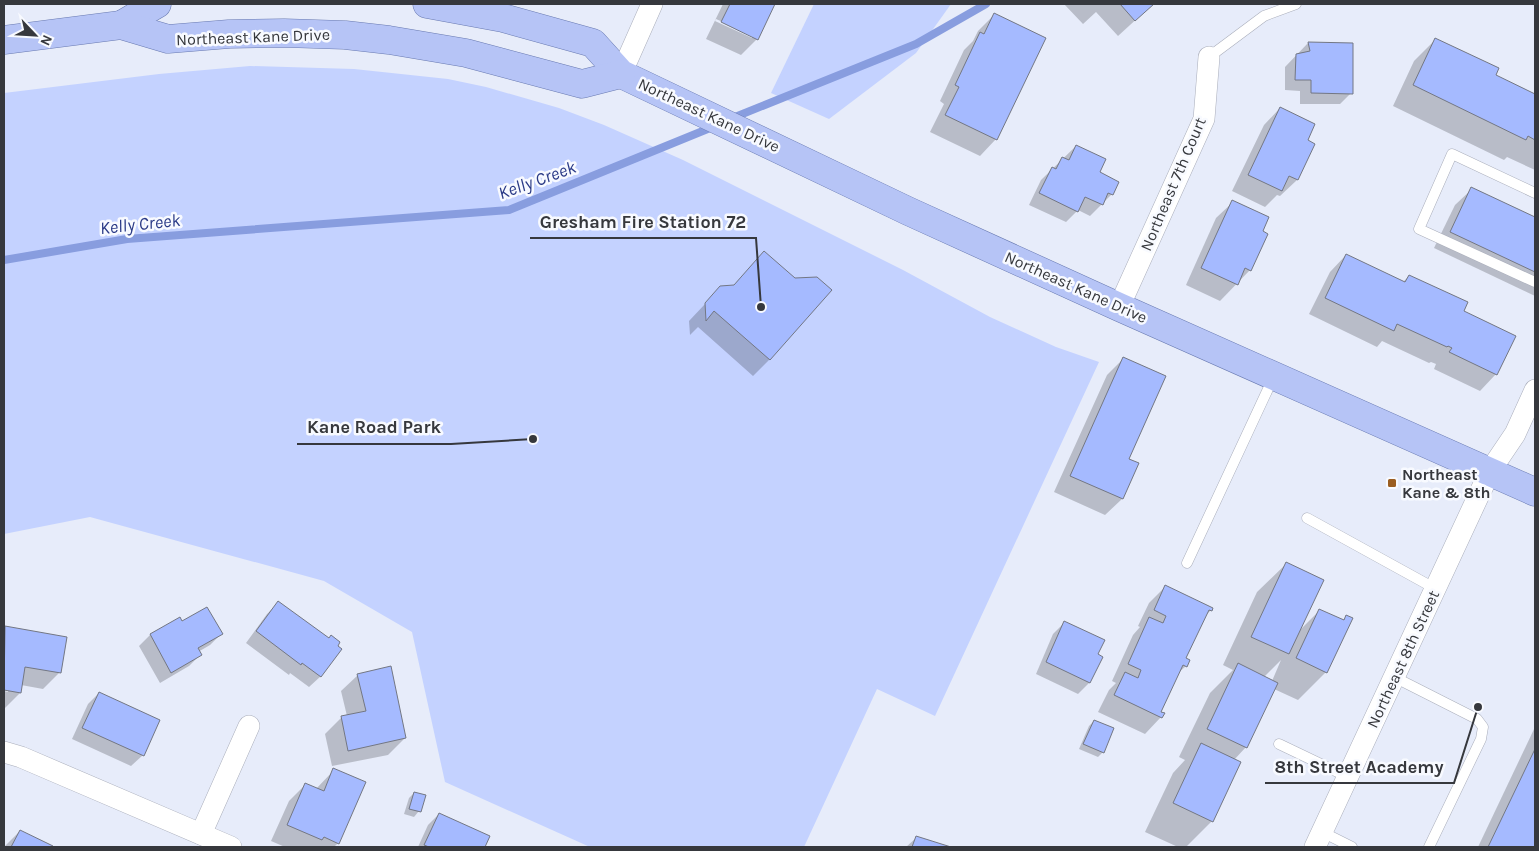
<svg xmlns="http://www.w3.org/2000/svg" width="1539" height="851" font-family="Karla,sans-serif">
<rect width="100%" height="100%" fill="#e7ecfa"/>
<g fill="#c4d2ff">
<path d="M814,4H951L916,53L829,119L771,93Z"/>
<path d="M250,66L354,69L448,79L486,87L559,108L604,125L683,160L903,270L990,317L1056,347L1099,362L935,716L877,689L804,847H590L445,782L412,632L324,581L90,517L4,534V93L159,74Z"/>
</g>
<g fill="#0003" fill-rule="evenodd">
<path d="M723,4H774L757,39L741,55L706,39ZM716,19L752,35V38L715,21Z"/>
<path d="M1064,4H1153L1118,36L1096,12L1083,24Z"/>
<path d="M994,15L996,139L980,156L930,132L944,104L940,101L964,50L973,41L978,31Z"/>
<path d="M1436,39L1494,75L1535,95V170L1507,157L1504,160L1393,106L1414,61Z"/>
<path d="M1308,43L1351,93L1340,104H1300V91L1285,90V67Z"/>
<path d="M1280,108L1306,141L1314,144L1297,180L1280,196L1277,195L1265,207L1232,191L1264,125Z"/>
<path d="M1076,146L1098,173L1112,194L1090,216L1078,210L1066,222L1029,205L1041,180Z"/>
<path d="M1472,189L1535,219V296L1434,248L1455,205Z"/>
<path d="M1233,202L1261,232L1250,270L1220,301L1186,285L1216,218Z"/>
<path d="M764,253L795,279L830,290L769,360L753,376L698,327L690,335L689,321L721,287L733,286Z"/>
<path d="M1346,255L1403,282L1409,276L1462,312L1496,374L1480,391L1434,369L1436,364L1431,362L1429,363L1382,341L1377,347L1309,314L1330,272Z"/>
<path d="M1124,358L1128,460L1138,464L1122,499L1105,515L1054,492L1107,375Z"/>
<path d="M1286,564L1298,632L1320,610L1342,621L1346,617L1326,672L1298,700L1274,689L1246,747L1234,760L1212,821L1186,847H1178L1145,832L1173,773L1185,760L1179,757L1210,693L1233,670L1223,665L1257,592ZM1281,660L1272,681L1264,677Z"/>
<path d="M1165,587L1211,610L1204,617L1185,659L1186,666L1177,674L1160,712L1161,717L1145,734L1098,712L1109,690L1116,683L1112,681L1133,635L1140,627L1138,626L1149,603Z"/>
<path d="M278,603L321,676L309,687L290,673L289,675L246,643L267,614Z"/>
<path d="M179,619L181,623L221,634L210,645L198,652L200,655L189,666L160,683L139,646L150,635Z"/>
<path d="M1064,623L1101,657L1089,683L1078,694L1036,674L1053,634Z"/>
<path d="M5,627L60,672L43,689L21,685L20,693L4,709V691L8,692V690L4,689V628Z"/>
<path d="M358,675L405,738L388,755L332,766L325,734L342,717L347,716L341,691Z"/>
<path d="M99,693L143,755L131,766L72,739L88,704Z"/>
<path d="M1094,721L1103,752L1098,757L1079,749L1089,726Z"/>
<path d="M1535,727V847H1478Z"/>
<path d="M334,770L338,843L334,847H285L271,841L289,801L306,784L316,789Z"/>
<path d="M414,793L419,811L414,817L404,814L409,798Z"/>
<path d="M439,814L489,837L484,847H418L428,825Z"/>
<path d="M20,831L51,846L50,847H4Z"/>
<path d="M916,838L947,847H906Z"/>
</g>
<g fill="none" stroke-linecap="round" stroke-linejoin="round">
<g stroke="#889ddf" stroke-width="8">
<path d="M730,119L916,44L986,4"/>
<path d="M4,260L127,239L509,210L715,126"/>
</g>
</g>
<g fill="#a5baff" stroke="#737783">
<path d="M730,4H775L758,40L721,22Z"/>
<path d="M1120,4H1154L1135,21Z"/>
<path d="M994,13L1046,38L997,140L945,115L959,87L955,85L980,32L984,34Z"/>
<path d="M1435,38L1499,68L1496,75L1535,94V140L1528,136L1526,140L1413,85Z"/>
<path d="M1308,42L1353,43V94L1311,93V80H1295L1296,54L1310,51Z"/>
<path d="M1280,107L1315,124L1308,140L1315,144L1298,180L1289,176L1282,191L1248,175Z"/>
<path d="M1076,145L1106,159L1100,172L1119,182L1113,195L1108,193L1103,205L1085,197L1078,212L1039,193L1052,167L1056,169L1062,157L1069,160Z"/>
<path d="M1471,187L1535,217V272L1450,232Z"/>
<path d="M1232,200L1269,217L1263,231L1268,234L1251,271L1245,268L1238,285L1201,268Z"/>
<path d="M764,251L795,278L817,277L832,290L770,360L714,311L706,321L705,303L720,286L734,285Z"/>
<path d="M1346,254L1405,282L1409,275L1468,302L1464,311L1516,336L1497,375L1449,352L1452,348L1448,346L1447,347L1397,324L1394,331L1325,298Z"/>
<path d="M1123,357L1166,376L1129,459L1139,463L1123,499L1070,476Z"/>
<path d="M1286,562L1324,580L1289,654L1251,637Z"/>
<path d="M1165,585L1213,608L1212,611L1209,610L1186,658L1190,660L1187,667L1183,665L1161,712L1165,713L1162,718L1114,695L1125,672L1138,678L1141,670L1128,664L1149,617L1163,623L1166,616L1154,610Z"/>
<path d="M278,601L329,638L331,635L340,642L338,646L342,649L321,677L302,663L301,665L256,631Z"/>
<path d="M207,607L223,634L198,648L202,655L171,673L150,634L180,617L182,621Z"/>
<path d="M1319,609L1344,620L1346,615L1353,618L1327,673L1296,658Z"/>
<path d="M1064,621L1105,640L1098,654L1103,657L1090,683L1046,662Z"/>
<path d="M5,626L67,637L61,673L25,667L21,693L4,690Z"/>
<path d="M1238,663L1278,683L1247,748L1207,729Z"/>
<path d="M391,666L406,738L348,751L341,716L366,711L357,674Z"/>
<path d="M99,692L160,720L144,756L82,728Z"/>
<path d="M1094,720L1114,728L1104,753L1083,744Z"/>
<path d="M1201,743L1241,762L1213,822L1173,803Z"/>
<path d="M1535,749V847H1488Z"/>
<path d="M333,768L366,782L339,844L324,837L322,840L287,825L305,783L324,791Z"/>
<path d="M414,792L426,795L421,812L409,809Z"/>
<path d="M439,813L490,836L485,847H429L424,845Z"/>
<path d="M20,830L53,846L52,847H11Z"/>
<path d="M916,836L951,847H912Z"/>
</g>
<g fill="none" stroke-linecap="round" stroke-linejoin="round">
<defs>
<g id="lane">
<path d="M1209,57L1264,16L1296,4"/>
<path d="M1535,193L1452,154L1419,229L1535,282"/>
<path d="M1307,518L1436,589"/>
<path d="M1187,563L1274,376"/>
<path d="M1394,677L1477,719L1483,727L1481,739L1429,847"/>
<path d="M1279,744L1348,777"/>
<path d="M1322,832L1352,847"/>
</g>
<g id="street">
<path d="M621,74L652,4"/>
<path d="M1119,307L1204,119L1209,57"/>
<path d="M4,752L21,757L231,847"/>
<path d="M201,834L249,726"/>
<path d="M1315,847L1490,471L1515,434L1535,390"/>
</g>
<g id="primary">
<path d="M427,4L503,18L593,43L621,74L908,211L1119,307L1535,492"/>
<path d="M121,25L157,4"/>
<path d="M4,40L121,25L168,39L229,34L284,33L345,35L389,40L466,53L582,84L621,74"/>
</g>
</defs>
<use href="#lane" stroke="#aaaebb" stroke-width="11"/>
<use href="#street" stroke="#aaaebb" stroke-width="22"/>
<use href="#primary" stroke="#697ab1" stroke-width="29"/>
<use href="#lane" stroke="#fff" stroke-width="10"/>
<use href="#street" stroke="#fff" stroke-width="21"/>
<use href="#primary" stroke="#b6c4f6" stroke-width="28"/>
</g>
<rect fill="#9a5d21" stroke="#f8faff" stroke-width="2" x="1387" y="478" width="10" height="10" rx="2.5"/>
<g text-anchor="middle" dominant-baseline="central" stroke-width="5" stroke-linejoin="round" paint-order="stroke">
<g font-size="16" fill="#36383d" stroke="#f8faff">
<text transform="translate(253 37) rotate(-2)">Northeast Kane Drive</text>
<text transform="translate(709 115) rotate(25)">Northeast Kane Drive</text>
<text transform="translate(1173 184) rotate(-67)">Northeast 7th Court</text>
<text transform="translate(1076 287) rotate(24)">Northeast Kane Drive</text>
<text transform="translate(1403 659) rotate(-65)">Northeast 8th Street</text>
</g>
<g font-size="16" font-weight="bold" fill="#36383d" stroke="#f8faff" text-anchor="start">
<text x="1402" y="474">Northeast<tspan x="1402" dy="18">Kane &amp; 8th</tspan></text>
</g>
<g font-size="18" font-style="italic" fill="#2a3a87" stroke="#f8faff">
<text transform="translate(537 180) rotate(-20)">Kelly Creek</text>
<text transform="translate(140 224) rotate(-6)">Kelly Creek</text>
</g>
</g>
<path fill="none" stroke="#36383d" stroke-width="2" d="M761 307L756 238H530M533 439L451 444H297M1478 707L1454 783H1265"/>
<g fill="#36383d" stroke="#f8faff" stroke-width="2">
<circle cx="761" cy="307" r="5"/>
<circle cx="533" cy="439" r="5"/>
<circle cx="1478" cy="707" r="5"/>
</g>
<g font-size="18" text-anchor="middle" font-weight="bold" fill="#36383d" stroke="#f8faff" stroke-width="5" stroke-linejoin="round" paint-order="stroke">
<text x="643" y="228">Gresham Fire Station 72</text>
<text x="374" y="433">Kane Road Park</text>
<text x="1359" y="773">8th Street Academy</text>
</g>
<rect width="1539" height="851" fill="none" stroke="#36383d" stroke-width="10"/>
<g transform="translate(35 35) rotate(115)" stroke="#f8faff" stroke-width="4" paint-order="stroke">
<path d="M0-4L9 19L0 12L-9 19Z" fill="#36383d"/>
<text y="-8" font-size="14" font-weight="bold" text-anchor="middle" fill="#36383d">N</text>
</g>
</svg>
